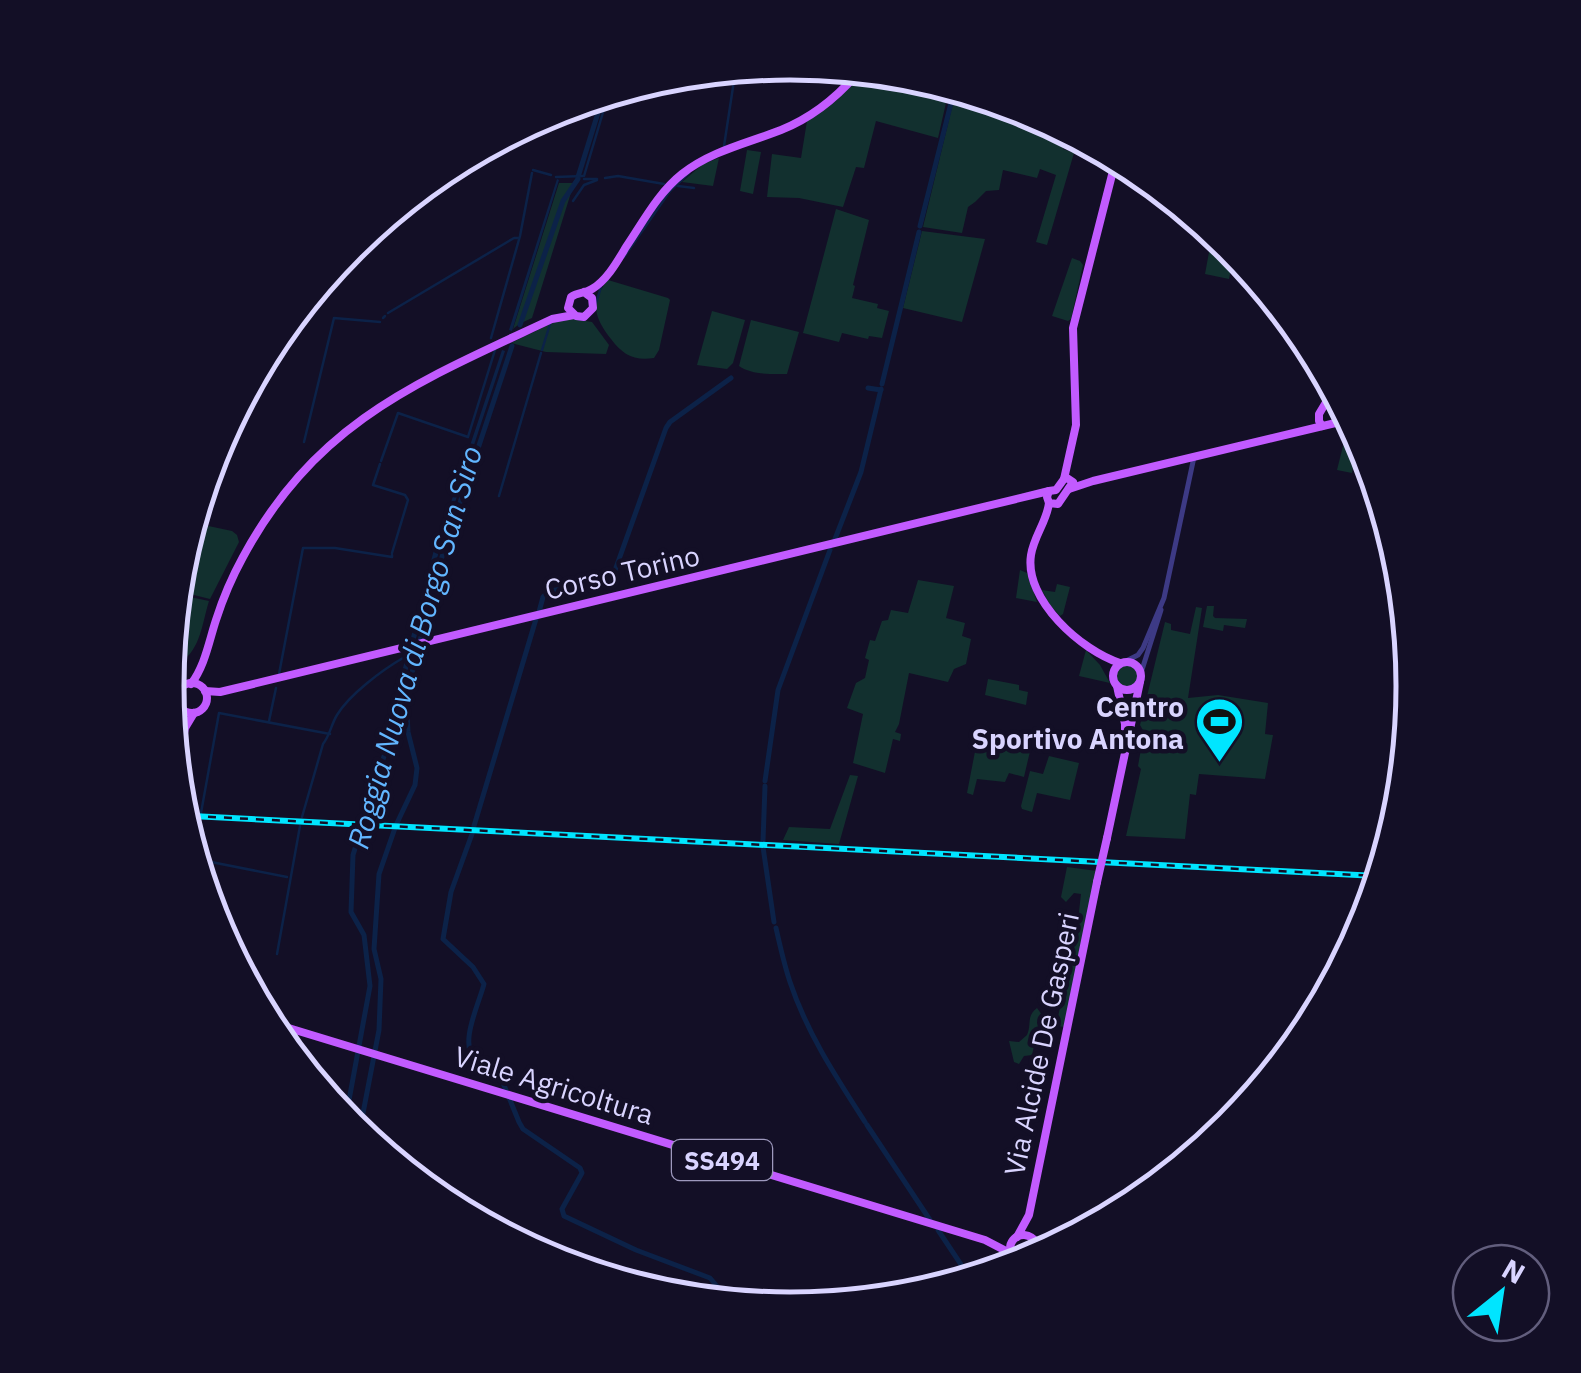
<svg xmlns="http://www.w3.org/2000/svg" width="1581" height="1373" font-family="'IBM Plex Sans',sans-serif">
<rect width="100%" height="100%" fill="#130f26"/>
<g fill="#12302f">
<path d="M860,76L948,94L938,138L876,121L864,168L856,167L843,207L799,198L767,197L772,154L801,158L807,121L836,101Z"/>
<path d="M955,95L980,100L978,110L999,116H1003L1005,105L1017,108L1016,114C1028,118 1037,122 1049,127L1052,125L1067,135L1063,149L1074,153L1047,245L1036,242L1056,175L1040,169L1037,178L1003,170L999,190L986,191L975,202L968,207L962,233L923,227Z"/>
<path d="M747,150L761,152L753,194L740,191Z"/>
<path d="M719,158L713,186L682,182L703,164Z"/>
<path d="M559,183H574L532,318L519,324L513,329Z"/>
<path d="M836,209L869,220L853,285L855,286L852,298L878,304L877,308L889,311L882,338L869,336L868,339L842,333L839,342L803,333Z"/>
<path d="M922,231L985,239L962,322L903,308Z"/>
<path d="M1212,236L1221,238L1235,250L1229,279L1205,274Z"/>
<path d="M1072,258L1080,261L1083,265L1071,319L1068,321L1052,316Z"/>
<path d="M608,280L668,298L670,300L659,350L654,358C634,361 623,355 611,339C595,318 589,303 608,280Z"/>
<path d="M712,311L745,320L733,363L727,369L697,365Z"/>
<path d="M568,318L592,322L609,345L606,354L546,352L511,343L561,319Z"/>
<path d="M751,320L799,332L787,374C771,374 752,375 739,366Z"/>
<path d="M1344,442L1357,445L1352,473L1337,470Z"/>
<path d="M199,524L232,531L237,535L239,542L210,599L190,594Z"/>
<path d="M1020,570L1027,573L1037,602L1016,598Z"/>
<path d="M918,580L954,586L946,618L965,623L962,636L971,639L966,664L954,669L948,682L909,673L899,724L895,732L901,734L900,741L893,739L885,773L853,763L863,714L847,708L856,683L865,678L869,660L865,658L870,640L875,641L882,621L888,620L891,610L908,613Z"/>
<path d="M1057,584L1070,587L1063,614L1060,616L1050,605L1042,590L1055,592Z"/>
<path d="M190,597L209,601C202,623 200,656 175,664Z"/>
<path d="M1207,606H1214L1213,616L1215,618L1247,619L1245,628L1224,625L1223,631L1203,627Z"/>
<path d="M1196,607L1202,608L1188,698L1218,695L1268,703L1265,734L1273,735L1265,779L1199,774L1196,795L1190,794L1185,839L1126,836L1141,769L1138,766L1144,732L1140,725L1165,622L1171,624V630L1190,634Z"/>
<path d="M1086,650L1100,665L1110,683L1079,676Z"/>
<circle cx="1127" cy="676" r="11"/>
<path d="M988,679L1019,685V690L1028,692L1026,705L985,695Z"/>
<path d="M978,736L1031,747L1024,777L1009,773L1005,782L977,779L973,795L967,793Z"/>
<path d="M1049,756L1079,763L1070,800L1037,793L1032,812L1022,809L1021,806L1030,771L1043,774Z"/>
<path d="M850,775L858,776L839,844L783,840L789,827L830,829Z"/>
<path d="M1067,867L1097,871L1064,1027L1046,1024L1040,1036L1041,1045L1034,1046L1032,1055L1024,1056L1019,1064L1014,1062L1009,1041L1019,1042L1027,1035C1032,1024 1026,1016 1037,1008L1042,1015L1058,1017L1078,920L1081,894L1074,893L1066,902L1061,897Z"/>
</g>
<g fill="#0c2248">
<path d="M557,179L559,180L512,331L509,330Z"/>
<path d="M502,350L505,351L437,557L433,556Z"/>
</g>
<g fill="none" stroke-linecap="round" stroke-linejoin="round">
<g stroke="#0c2248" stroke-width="2.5">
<path d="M724,146L735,74"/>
<path d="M533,170L551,175"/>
<path d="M584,176L607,99"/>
<path d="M556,177L583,176"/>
<path d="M605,178L618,176L664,184"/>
<path d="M584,179H597"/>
<path d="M678,186L694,188"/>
<path d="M573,201L584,185L597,180"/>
<path d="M624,257L670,191L689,173"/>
<path d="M596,303L601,287"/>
<path d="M388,313L514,238H518"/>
<path d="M383,318L385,316"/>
<path d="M491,338L520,236L532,173"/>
<path d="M542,350L550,324"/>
<path d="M304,442L334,318L380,322"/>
<path d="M381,461L398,413L468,437L495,350"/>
<path d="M380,464L373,485L405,495L408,500L392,553"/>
<path d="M499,496L541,353"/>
<path d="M279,674L303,548H335L392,557V555"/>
<path d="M269,721L276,688"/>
<path d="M201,813L219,713L330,734"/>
<path d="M302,817L323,744C330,735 331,725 337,715C349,695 382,670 403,658"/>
<path d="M195,829L199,820"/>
<path d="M201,860L287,877"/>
<path d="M277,954L300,826"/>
</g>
<g stroke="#0c2248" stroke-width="5">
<path d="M578,177L602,100"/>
<path d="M920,226L953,95"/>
<path d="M520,325L563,201L578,179"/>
<path d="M882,384L919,232"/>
<path d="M868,388L881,390"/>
<path d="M835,539L861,472L881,389"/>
<path d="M605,583L613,576L666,428L670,422L731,378"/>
<path d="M539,612L543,597L549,591L598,584"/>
<path d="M420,641L440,563L512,346"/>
<path d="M765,781L778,690L830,550"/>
<path d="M397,823L415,785L417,768L408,732L406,695L419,647"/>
<path d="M474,826L536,619"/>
<path d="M472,834L451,892L443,939L473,967L484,984C479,1004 457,1047 477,1061C484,1066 492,1068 499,1073L519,1122L523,1129L580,1168L582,1173L562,1209L564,1216L636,1250L710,1278L727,1298"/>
<path d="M763,841L765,786"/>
<path d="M763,847L774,922"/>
<path d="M776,928C780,946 784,964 790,982C807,1033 836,1077 865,1122"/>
<path d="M1313,1006L1352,930"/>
<path d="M345,1122L370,986L364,935L351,912L353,855L391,734L393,716L436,552"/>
<path d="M867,1125L930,1220"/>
<path d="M359,1134L379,1030L381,979L374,949L379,874L395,828"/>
<path d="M938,1230L968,1275"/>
</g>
<g stroke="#3d3a85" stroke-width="5">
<path d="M1126,661L1138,655L1143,648L1164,598L1194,457"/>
<path d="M1141,673L1161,610"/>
</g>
<g stroke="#c25bff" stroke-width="8">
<path d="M584,292L592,298L593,308L584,317L576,316L568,308L571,297C578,292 584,294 592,289C607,280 617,262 626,247C643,222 658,193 682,174C711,151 748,143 781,130C811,118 835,99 856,75"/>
<path d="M1322,426L1319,421V414L1331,394"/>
<path d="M1067,478L1073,482L1058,504L1049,503L1047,497L1049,491L1056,490L1064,479Z"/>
<path d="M1064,479L1076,425L1073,328L1114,167"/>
<path d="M1069,489L1093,481L1348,420"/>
<path d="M1049,503C1047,521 1034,536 1031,555C1024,600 1082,651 1120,663"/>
<circle cx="1127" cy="676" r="14"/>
<circle cx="192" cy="698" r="15"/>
<path d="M191,684C205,666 209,641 216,620C223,598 232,577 243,557C317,420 420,381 552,319L574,315"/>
<path d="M1117,686L1125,724V741"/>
<path d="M205,691L220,692L1049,491"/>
<path d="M180,753L185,728L194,713"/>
<path d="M1107,838L1140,682"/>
<path d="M282,1026L985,1240L1010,1253"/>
<path d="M1017,1237L1029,1215L1097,882"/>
<path d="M1025,1264C993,1253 1020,1218 1039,1245L1037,1258"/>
</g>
<defs>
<path id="rail" d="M192,816L1377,876"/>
</defs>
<use href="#rail" stroke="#00e5ff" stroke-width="6"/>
<use href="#rail" stroke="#130f26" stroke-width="2.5" stroke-dasharray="8" stroke-linecap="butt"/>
<path stroke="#c25bff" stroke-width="8" d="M1097,882L1107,838"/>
</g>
<defs>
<symbol id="stadium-pin" viewBox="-11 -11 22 30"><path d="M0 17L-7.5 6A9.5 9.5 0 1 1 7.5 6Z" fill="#00e5ff" stroke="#130f26"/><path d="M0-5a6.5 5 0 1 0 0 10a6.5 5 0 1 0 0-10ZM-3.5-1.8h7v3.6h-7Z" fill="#111"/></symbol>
</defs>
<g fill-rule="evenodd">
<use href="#stadium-pin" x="1192" y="694" width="55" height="75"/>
</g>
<g text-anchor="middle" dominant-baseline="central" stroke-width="9" stroke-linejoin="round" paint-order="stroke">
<rect fill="#130f26" stroke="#9e99be" stroke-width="2.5" x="672" y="1140" width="100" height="40" rx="8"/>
<g font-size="25" font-weight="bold" fill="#d9d4ff">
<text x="722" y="1160">SS494</text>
</g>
<g font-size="28" fill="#d9d4ff" stroke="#130f26">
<text transform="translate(622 572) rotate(-13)">Corso Torino</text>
<text transform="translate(1041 1044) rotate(-78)">Via Alcide De Gasperi</text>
<text transform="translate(554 1085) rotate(17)">Viale Agricoltura</text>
</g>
<g font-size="28" font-weight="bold" fill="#d9d4ff" stroke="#130f26" text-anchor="end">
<text x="1184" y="706">Centro<tspan x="1184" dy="32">Sportivo Antona</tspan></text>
</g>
<g font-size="30" font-style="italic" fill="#62b6ff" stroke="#130f26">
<text transform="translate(414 647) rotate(-74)">Roggia Nuova di Borgo San Siro</text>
</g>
</g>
<path d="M0 0H1581V1373H0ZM184 686a606 606 0 1 1 1212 0a606 606 0 1 1-1212 0Z" fill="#130f26" fill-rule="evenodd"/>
<path fill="none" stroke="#d9d4ff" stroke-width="5" d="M184 686a606 606 0 1 1 1212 0a606 606 0 1 1-1212 0Z"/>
<g transform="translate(1501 1293) rotate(30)"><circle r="48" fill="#130f26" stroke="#625e7d" stroke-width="2.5"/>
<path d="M0-8L18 38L0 25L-18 38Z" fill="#00e5ff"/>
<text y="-15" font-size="28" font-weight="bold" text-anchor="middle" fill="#d9d4ff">N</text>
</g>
</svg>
